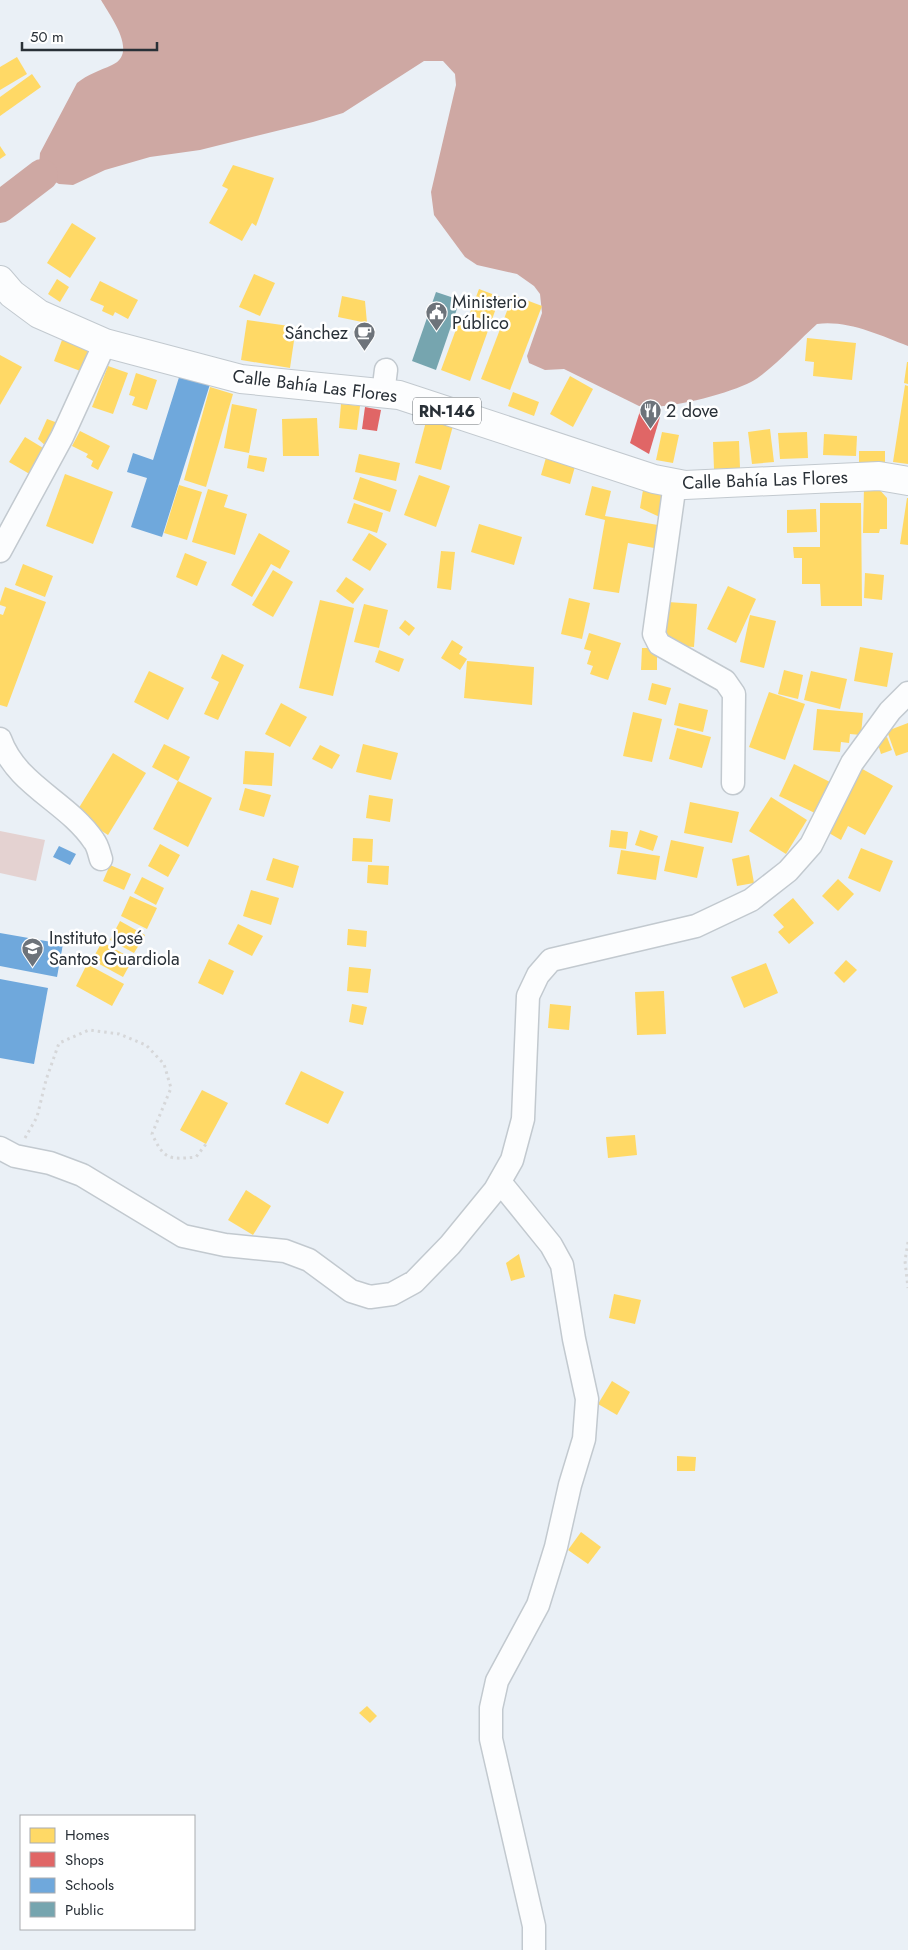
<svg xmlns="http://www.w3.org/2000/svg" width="908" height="1950" font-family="Jost,sans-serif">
<rect width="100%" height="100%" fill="#eaf0f6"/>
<path fill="#e4d2d1" d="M0,831L45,840L36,881L0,873Z"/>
<path fill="#cea8a3" d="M101,0H908V346C879,335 848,320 817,324C799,340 771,371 751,382C728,394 663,411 639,406L564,369L545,370L529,363L527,356L542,313L540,294L534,286L517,274L477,265L465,257L434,215L431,192L456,85L455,74L443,61H424L343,113L313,122L200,150L150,157L105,170L73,185L59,184L42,175L39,166L40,153L77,83C88,74 99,71 112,65C139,53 110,16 101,0Z"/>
<g fill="#ffd966">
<path d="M17,57L27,74L0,90V67Z"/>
<path d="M32,74L41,87L0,116V97Z"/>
<path d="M0,146L6,155L0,159Z"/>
<path d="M233,165L274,178L256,226L252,223L242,241L209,223L228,189L222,186Z"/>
<path d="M72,223L96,238L70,278L47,263Z"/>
<path d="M254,274L275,283L260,316L239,307Z"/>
<path d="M57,279L69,287L60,302L48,294Z"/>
<path d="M100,281L138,300L128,319L115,312L113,316L102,311L104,306L90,300Z"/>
<path d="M479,289L500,297L470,381L441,370L461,316L468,318Z"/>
<path d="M513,295L542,306L510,390L481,379Z"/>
<path d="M342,296L365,301L367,323L338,317Z"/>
<path d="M247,320L296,327L290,368L241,360Z"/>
<path d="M807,338L856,343L852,380L813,376L814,362L805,361Z"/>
<path d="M62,340L91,351L83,372L54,361Z"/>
<path d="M0,355L22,367L0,405Z"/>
<path d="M907,362H908V384L904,383Z"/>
<path d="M108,366L128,373L113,414L92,407Z"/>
<path d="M136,373L157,380L147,410L132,405L135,397L129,395Z"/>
<path d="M570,376L593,389L573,427L550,414Z"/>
<path d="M905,385L908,386V464L893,462Z"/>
<path d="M210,387L233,394L206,487L184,480Z"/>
<path d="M513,392L539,402L534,416L508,406Z"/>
<path d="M232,404L257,409L249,453L224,448Z"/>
<path d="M341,404L360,406L357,430L339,428Z"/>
<path d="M428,414L454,422L441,470L415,463Z"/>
<path d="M317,418L319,456H283L282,419Z"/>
<path d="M47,419L58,423L47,447L38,439Z"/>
<path d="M770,429L774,462L752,464L748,432Z"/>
<path d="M80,431L110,446L98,470L91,466L93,461L86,457L88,454L72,446Z"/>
<path d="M662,432L679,435L673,463L656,460Z"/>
<path d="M807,432L808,458L780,459L778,433Z"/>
<path d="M824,434L857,436L856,456L823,455Z"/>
<path d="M25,437L48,451L33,476L9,462Z"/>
<path d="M739,441L740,468L714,469L713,442Z"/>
<rect x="859" y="451" width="26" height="13"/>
<path d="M359,454L400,463L396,481L355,472Z"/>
<path d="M547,454L576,463L570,484L541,475Z"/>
<path d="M249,455L267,458L264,472L247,468Z"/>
<path d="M65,474L113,492L93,544L46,526Z"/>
<path d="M419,475L450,486L436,527L404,515Z"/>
<path d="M360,477L397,490L390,512L353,499Z"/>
<path d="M179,485L202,492L187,540L164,533Z"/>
<path d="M592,486L611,491L605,516L658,525L654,548L628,543L619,593L593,589L605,520L585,515Z"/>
<path d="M864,487L878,488L887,498V529H880L879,533H863Z"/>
<path d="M208,489L228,495L224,507L247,514L235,555L192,542Z"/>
<path d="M643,490L666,495L662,518L640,508Z"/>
<path d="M907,498H908V545L900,544Z"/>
<path d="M354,503L383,513L377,533L347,523Z"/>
<path d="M820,503H861L862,606H821L820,584H802V558H794L793,547H820Z"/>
<path d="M816,509L817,532L787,533V510Z"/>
<path d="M479,524L522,537L514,565L471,552Z"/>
<path d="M259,533L290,551L280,569L271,564L252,597L231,585Z"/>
<path d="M369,533L387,544L370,571L352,560Z"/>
<path d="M441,551L455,552L451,590L437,588Z"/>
<path d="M185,553L207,562L197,586L176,577Z"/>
<path d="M23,564L53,576L45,597L15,585Z"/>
<path d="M273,570L293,582L273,617L252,605Z"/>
<path d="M865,573L884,575L882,600L864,598Z"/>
<path d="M346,577L364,589L353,604L336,591Z"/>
<path d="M728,586L756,599L736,643L707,629Z"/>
<path d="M5,587L46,602L7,707L0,705V614L3,615L6,607L0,605V602Z"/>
<path d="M569,598L590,603L582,639L561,634Z"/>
<path d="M320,600L354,608L333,696L299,688Z"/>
<path d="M668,602L697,604L694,647L665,645Z"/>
<path d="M364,604L388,610L379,648L354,642Z"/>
<path d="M750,615L776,621L764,668L740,662Z"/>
<path d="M405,620L415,628L409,636L399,628Z"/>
<path d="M589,633L621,643L608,680L590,674L593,666L587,664L591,651L584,649Z"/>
<path d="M452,640L463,647L459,654L467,659L460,670L441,658Z"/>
<path d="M860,647L893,653L887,687L854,681Z"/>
<path d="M642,648H657V670H641Z"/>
<path d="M379,650L404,659L399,672L375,662Z"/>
<path d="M222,654L244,665L218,720L204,714L219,682L211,678Z"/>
<path d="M467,661L534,667L532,705L464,698Z"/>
<path d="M784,670L803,675L798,699L778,694Z"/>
<path d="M149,671L184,688L168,720L134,702Z"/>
<path d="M811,671L847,679L840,709L804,700Z"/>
<path d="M652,683L671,688L666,705L648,700Z"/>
<path d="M769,692L805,704L785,760L749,747Z"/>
<path d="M281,703L307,717L290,747L265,734Z"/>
<path d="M679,703L708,710L703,732L674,725Z"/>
<path d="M817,709L863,713L861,735L850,734L849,743L841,742L840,752L813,750Z"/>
<path d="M633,712L662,719L652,762L623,756Z"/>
<path d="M908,723V752L896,756L887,731Z"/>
<path d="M677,728L711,737L702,768L669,759Z"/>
<path d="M887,737L892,750L881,754L877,741Z"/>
<path d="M164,744L190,757L178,781L152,767Z"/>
<path d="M363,744L398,753L391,780L356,772Z"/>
<path d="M320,745L340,755L332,769L312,759Z"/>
<path d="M245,751L274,753L272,786L243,784Z"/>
<path d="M113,753L146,773L108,835L75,814Z"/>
<path d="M794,764L832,783L817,814L779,796Z"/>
<path d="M857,766L893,786L865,835L848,826L841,840L822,829Z"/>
<path d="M178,781L212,798L188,847L153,829Z"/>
<path d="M245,788L271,795L264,817L239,810Z"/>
<path d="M369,795L393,799L390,822L366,818Z"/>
<path d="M771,797L807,820L786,854L749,831Z"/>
<path d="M690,802L739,812L732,843L684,833Z"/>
<path d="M611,830L628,832L626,849L609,847Z"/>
<path d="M640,830L658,836L653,851L635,845Z"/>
<path d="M353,838L373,839L372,862L352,861Z"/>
<path d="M671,840L704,847L697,878L664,871Z"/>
<path d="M160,844L180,855L168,877L148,866Z"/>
<path d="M861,848L893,861L880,892L848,878Z"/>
<path d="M621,850L660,856L656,880L617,874Z"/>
<path d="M749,855L754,883L737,886L732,859Z"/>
<path d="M273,858L299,866L293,888L266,880Z"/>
<path d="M110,865L131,874L124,890L103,881Z"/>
<path d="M368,865L389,866L388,885L367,883Z"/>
<path d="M142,877L164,888L156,905L134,893Z"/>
<path d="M838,879L854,894L838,911L822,896Z"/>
<path d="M251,890L279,898L271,925L243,916Z"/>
<path d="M130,896L157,908L147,929L121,916Z"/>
<path d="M793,898L814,923L789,944L778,932L784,927L773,915Z"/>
<path d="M120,921L145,935L134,953L110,940Z"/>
<path d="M238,924L263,936L252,956L228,944Z"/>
<path d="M348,929L367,931L366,947L347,945Z"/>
<path d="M102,942L133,959L123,977L92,960Z"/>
<path d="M209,959L234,971L223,995L198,983Z"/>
<path d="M846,960L857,970L844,983L834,973Z"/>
<path d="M766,963L778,993L744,1008L731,977Z"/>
<path d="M87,964L124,984L112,1006L76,986Z"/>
<path d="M349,967L371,969L368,993L347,991Z"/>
<path d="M664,991L666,1034L637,1035L635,992Z"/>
<path d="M352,1004L367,1007L363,1025L349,1022Z"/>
<path d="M550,1004L571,1006L569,1030L548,1028Z"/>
<path d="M301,1071L344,1092L328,1124L285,1104Z"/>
<path d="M202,1090L228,1103L206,1144L180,1130Z"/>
<path d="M635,1135L637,1155L608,1158L606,1137Z"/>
<path d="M246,1190L271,1206L253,1235L228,1220Z"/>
<path d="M519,1254L525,1277L511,1281L506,1263Z"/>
<path d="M614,1294L641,1300L635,1324L609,1318Z"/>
<path d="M612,1381L630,1392L617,1415L598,1404Z"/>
<path d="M677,1456L696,1457L695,1471H677Z"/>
<path d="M581,1532L601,1547L588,1564L568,1550Z"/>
<path d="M367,1706L377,1716L370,1723L359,1713Z"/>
</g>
<g fill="#e06666">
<path d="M365,407L381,410L377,431L362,429Z"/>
<path d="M640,411L660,417L649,454L630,443Z"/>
</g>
<g fill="#6fa8dc">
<path d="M181,371L211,381L162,537L131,527L147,478L127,472L133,453L153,460Z"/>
<path d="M59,846L76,854L70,865L53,857Z"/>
<path d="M0,933L63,944L57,977L0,966Z"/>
<path d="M0,979L48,988L34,1064L0,1058Z"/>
</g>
<path fill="#76a5af" d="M436,292L460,300L436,370L412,361Z"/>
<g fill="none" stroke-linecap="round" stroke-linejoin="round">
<path stroke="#cea8a3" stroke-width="32" d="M0,207L42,175"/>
<defs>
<g id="minor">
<path d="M383,393L386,370"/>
<path d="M675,483L654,634L659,644L725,681L734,694L733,783"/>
<path d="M0,551L62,437L105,343"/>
<path d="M0,739C17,786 67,801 94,841C98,846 99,853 101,859"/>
<path d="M0,1148L15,1156L50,1163L82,1175L183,1236L225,1245L285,1251L309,1260L351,1291L370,1297L392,1294L414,1282L450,1245L495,1190L512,1160L523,1119L528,996L538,975L551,960L696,926L751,900L788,871L811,845L852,763L890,711L908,693"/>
<path d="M500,1182L551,1245L562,1265L574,1339L587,1399L584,1439L570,1485L556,1547L538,1605L497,1681L491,1708V1739L534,1926V1950"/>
</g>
<path id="major" d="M0,280L12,294L39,314L105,343L241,379L399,395L654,479L685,485L879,476L908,481"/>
</defs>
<use href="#minor" stroke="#c2c9cf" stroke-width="25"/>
<use href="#major" stroke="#c2c9cf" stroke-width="30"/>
<g stroke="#d6d7d9" stroke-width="3" stroke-dasharray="2.5 4" stroke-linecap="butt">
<path d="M25,1138L37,1117L46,1080L59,1043L89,1030L119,1034L146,1045L164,1064L171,1088L152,1134C164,1159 168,1160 196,1157L206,1144"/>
<path d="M908,1242L905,1261L908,1288"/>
</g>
<use href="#minor" stroke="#fcfdfe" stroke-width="22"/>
<use href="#major" stroke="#fcfdfe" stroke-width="28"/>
</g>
<defs>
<symbol id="civic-pin" viewBox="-11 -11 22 30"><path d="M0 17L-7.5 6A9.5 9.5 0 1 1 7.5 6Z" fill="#6d737a" stroke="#fff"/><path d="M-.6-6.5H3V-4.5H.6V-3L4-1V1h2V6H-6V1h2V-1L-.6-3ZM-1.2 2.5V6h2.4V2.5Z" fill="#fff"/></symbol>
<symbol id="cafe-pin" viewBox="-11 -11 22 30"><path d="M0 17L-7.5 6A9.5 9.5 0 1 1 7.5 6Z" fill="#6d737a" stroke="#fff"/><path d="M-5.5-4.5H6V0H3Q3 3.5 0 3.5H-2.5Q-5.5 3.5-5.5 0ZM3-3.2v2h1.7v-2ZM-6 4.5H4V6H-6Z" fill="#fff"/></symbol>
<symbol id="restaurant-pin" viewBox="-11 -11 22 30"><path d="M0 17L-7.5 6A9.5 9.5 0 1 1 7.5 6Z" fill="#6d737a" stroke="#fff"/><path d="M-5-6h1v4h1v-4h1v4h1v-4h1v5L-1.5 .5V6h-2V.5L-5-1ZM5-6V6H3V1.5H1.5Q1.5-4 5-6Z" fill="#fff"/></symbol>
<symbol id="school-pin" viewBox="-11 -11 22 30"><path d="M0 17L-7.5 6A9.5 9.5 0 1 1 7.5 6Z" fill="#6d737a" stroke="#fff"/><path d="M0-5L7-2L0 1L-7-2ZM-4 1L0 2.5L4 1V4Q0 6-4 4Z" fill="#fff"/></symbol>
</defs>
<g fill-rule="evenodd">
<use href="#civic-pin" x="424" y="300" width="25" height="34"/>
<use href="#cafe-pin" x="352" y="320" width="25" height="34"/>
<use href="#restaurant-pin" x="638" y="398" width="25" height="34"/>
<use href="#school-pin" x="20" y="936" width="25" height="34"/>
</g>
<g text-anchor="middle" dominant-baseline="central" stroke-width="5" stroke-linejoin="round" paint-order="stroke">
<rect fill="#fff" stroke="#696e73" stroke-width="1" x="413" y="397.5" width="68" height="27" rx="4"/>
<g font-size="16" font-weight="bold" fill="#293037">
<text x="447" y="411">RN-146</text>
</g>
<g font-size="18" fill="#293037" stroke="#fff" text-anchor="start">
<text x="452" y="302">Ministerio<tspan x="452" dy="21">Público</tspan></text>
<text x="348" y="333" text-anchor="end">Sánchez</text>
<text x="666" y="411">2 dove</text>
<text x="49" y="938">Instituto José<tspan x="49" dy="21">Santos Guardiola</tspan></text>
</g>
<g font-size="18" fill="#293037" stroke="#fff">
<text transform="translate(315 386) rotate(7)">Calle Bahía Las Flores</text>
<text transform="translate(765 480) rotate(-2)">Calle Bahía Las Flores</text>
</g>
</g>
<rect x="20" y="1815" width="175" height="115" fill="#ffffff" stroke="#a9acaf"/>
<rect x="30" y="1828" width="25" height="15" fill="#ffd966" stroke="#a9acaf"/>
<text x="65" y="1840" font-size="15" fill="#293037">Homes</text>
<rect x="30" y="1852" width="25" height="15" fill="#e06666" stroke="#a9acaf"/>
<text x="65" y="1865" font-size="15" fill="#293037">Shops</text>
<rect x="30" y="1878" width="25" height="15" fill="#6fa8dc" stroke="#a9acaf"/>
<text x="65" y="1890" font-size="15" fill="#293037">Schools</text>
<rect x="30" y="1902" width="25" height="15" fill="#76a5af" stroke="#a9acaf"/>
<text x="65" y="1915" font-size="15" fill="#293037">Public</text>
<path d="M22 42v8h135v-8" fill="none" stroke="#293037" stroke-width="2.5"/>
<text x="30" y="42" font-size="15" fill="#293037" stroke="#ffffff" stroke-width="4" paint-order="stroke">50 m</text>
</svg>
